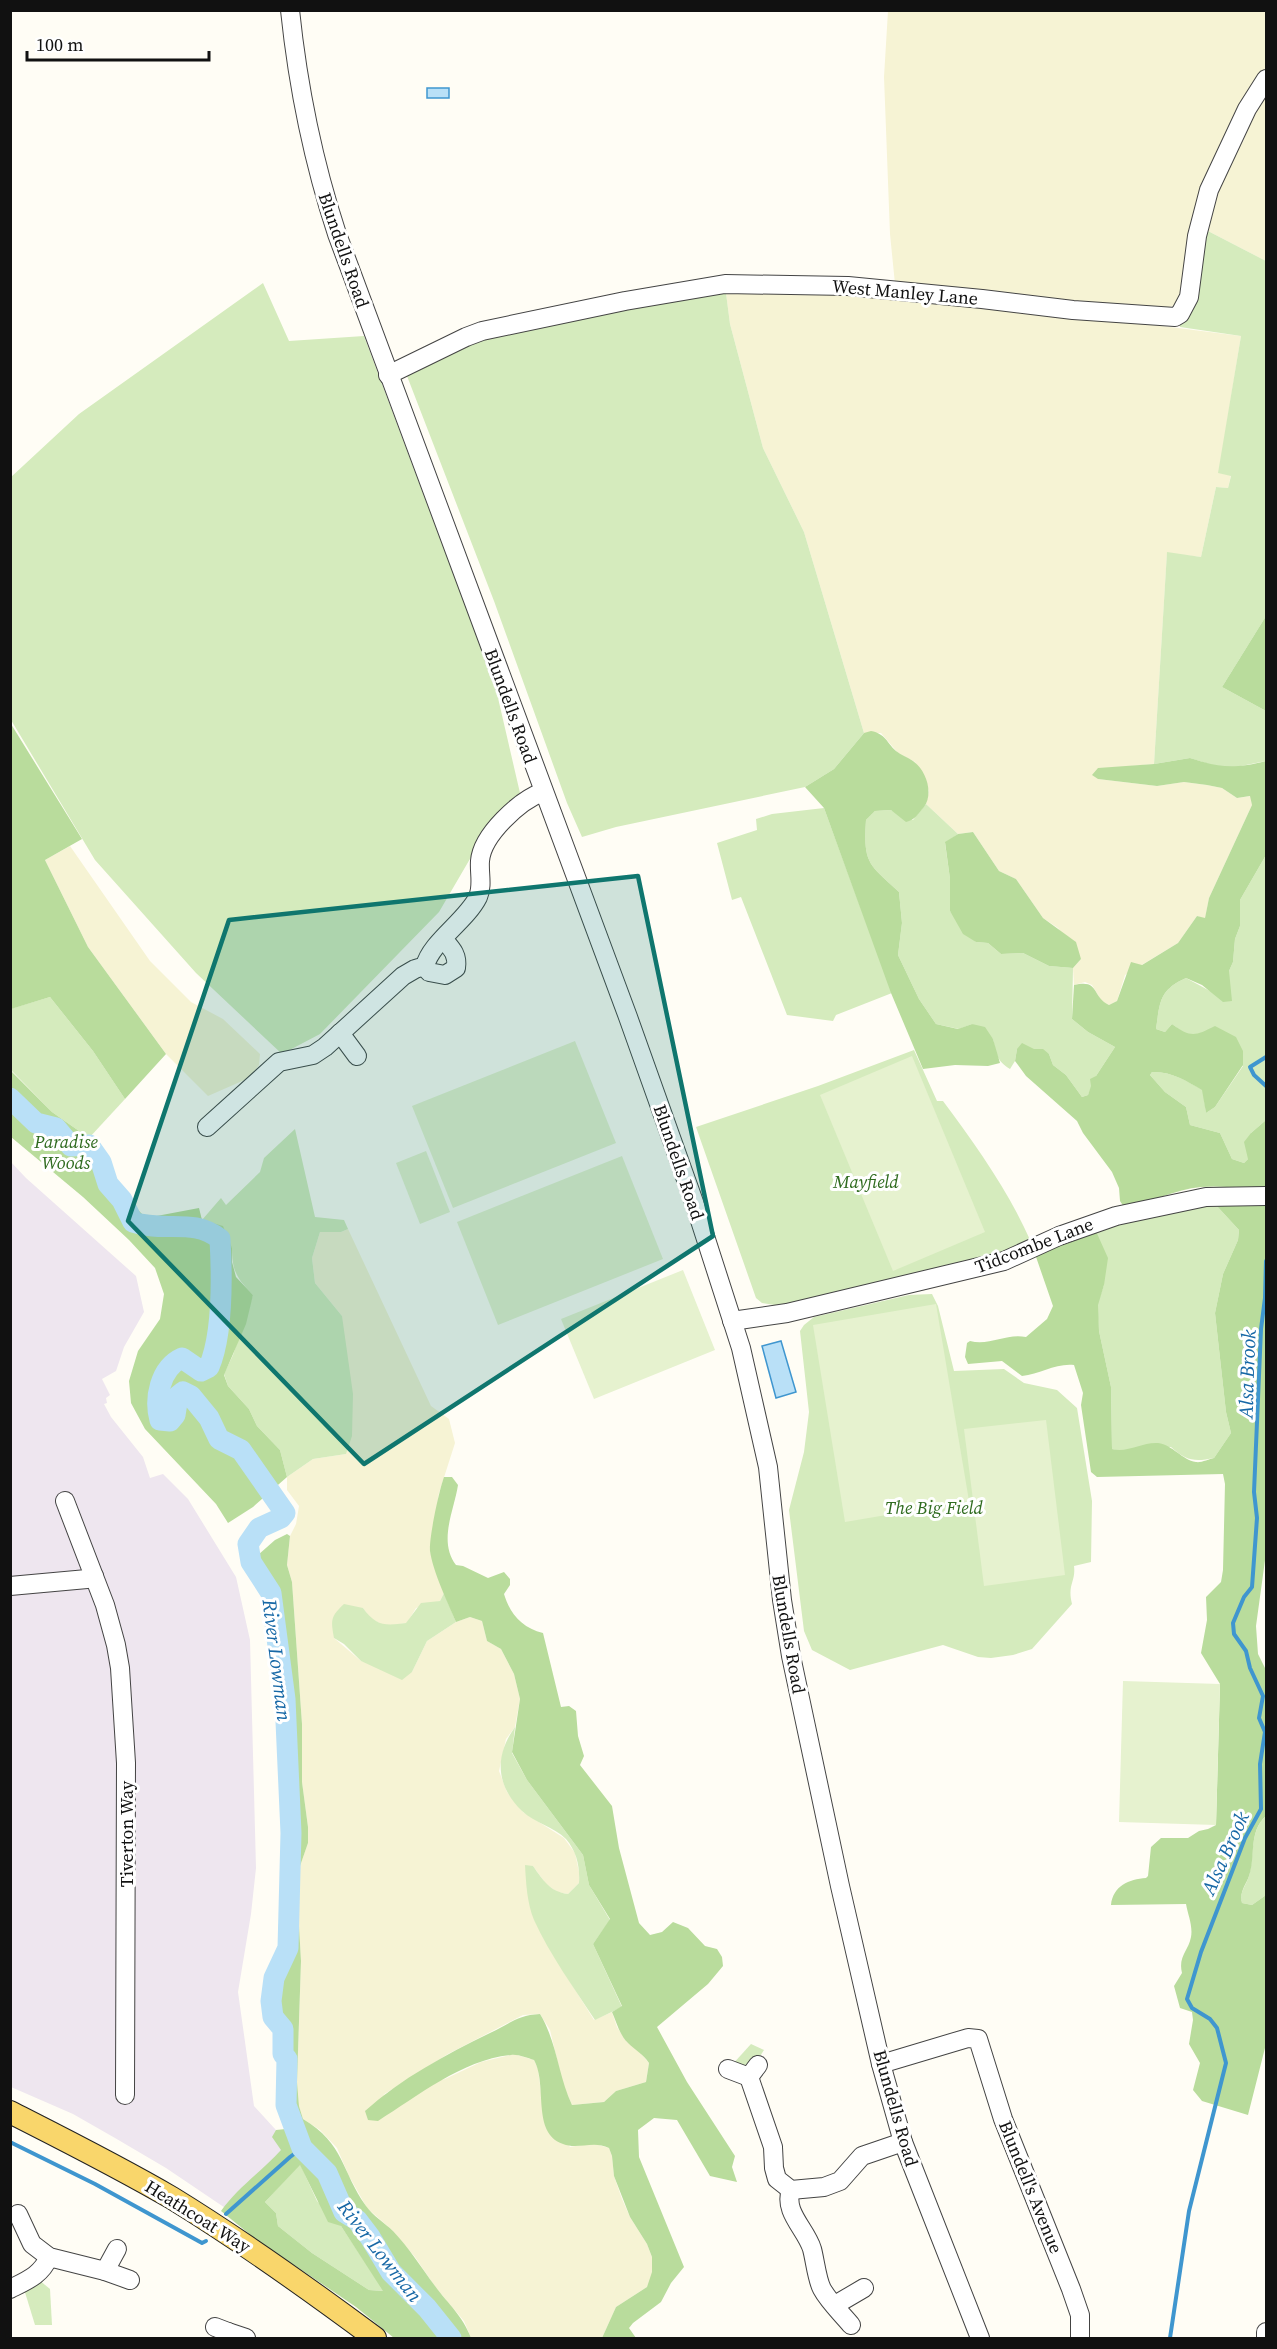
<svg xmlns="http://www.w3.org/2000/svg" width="1277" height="2349" font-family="'Source Serif 4',serif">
<rect width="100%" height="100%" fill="#fffdf5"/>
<path fill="#eee6ef" d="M10,1161L26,1178L136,1276L144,1312L124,1347L116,1371L102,1379L110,1395L106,1398L107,1403L104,1404L111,1417L143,1457L150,1478L163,1474L188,1499L236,1577L250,1640L256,1868L251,1914L238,1992L254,2106L297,2153L243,2220L166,2168L115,2138L73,2114L11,2087Z"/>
<g fill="#f6f3d4">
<path d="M888,11H1266V69L1253,87L1180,297L1175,305L1164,309L895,284L890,234L884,77Z"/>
<path d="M1266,92V261L1206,230L1221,177L1244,140L1247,127Z"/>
<path d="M768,291L957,300L1241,336L1219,472L1231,475L1228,488L1216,487L1201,557L1167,553L1154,764L1131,766L1098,779L1157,786L1184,782L1207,785L1222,788L1237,798L1251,796L1252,805L1209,898L1205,919L1197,916L1178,943L1125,975L1117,1001L1109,1005L1102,1002L1092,985L1085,982L1074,985L1073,968L1081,959L1058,928L1043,918L1016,879L999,871L973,832L958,834L926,804L929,791L915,762L898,753L881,733H864L804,532L763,448L730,324L726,293Z"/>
<path d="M70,846L150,961L191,1002L223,1019L260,1054L259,1065L249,1078L208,1096L166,1054L88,947L45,860Z"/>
<path d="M348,1229L431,1406L449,1419L455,1443L439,1493L430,1550L444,1593L440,1601L416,1608L407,1623L385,1626L370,1618L363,1608L334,1638L361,1661L412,1672L427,1641L456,1622L470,1617L482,1621L487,1641L501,1649L514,1674L520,1699L515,1727L506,1739L499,1771L507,1792L523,1812L564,1838L575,1853L579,1872V1883L568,1894L557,1892L546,1884L533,1866L534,1919L552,1953L594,2020L612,2012L617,2027L627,2042L639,2051L649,2063L646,2082L616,2091L604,2102L572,2105L563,2085L550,2030L540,2014L523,2015L448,2054L383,2095L445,2079L481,2062L514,2054L534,2060L538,2069L542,2100L570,2147L592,2143L609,2148L612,2156L614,2176L622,2199L630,2217L647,2244L652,2257V2278L647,2287L616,2307L602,2338H471L464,2321L436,2288L415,2257L392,2230L367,2208L349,2176L337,2148L320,2130L303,2119L299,2106L297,2082L301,1961L297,1891L299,1869L308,1843V1827L302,1782V1724L292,1582L287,1565L290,1536L296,1524L299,1506L287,1490V1477L313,1459L346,1454L342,1316L315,1283L312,1258L320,1232H341Z"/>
</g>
<g fill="#d5ebbd">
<path d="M1206,230L1266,261V616L1222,687L1266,711V761L1236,767H1218L1190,758L1154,764L1167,552L1201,557L1216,487L1228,488L1231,476L1218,473L1241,336L1180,327V319Z"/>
<path d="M263,283L289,341L364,336L495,685L520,793L495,816L439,912L320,1034L282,1054L196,973L95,860L11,720L10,478L79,414Z"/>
<path d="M726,293L730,324L763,448L804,532L864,733L834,769L805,787L616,827L582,837L567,803L494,601L407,376L488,334L610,310Z"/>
<path d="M926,804L958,834L945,843L950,879V911L976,942L988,943L1001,954L1023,953L1049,966L1073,968L1072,1019L1088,1032L1115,1047L1096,1076L1088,1095L1082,1097L1066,1075L1053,1065L1049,1054L1034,1049H1017L1015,1061L1010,1069C997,1061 996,1054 993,1039L972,1024L959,1029L936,1024L919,999L898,955L902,923L899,892C869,864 863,864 866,820L875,811L891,810L913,820Z"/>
<path d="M824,808L892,993L836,1015L833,1021L787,1015L741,897L732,900L717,843L757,830L756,819L772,814Z"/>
<path d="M1266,855V1120L1251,1133L1248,1159L1244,1163L1232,1159L1220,1133L1190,1125L1186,1107L1165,1092L1150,1075L1152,1072C1170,1071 1187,1081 1203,1090L1206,1113L1215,1107L1243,1066L1197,1035L1185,1034L1172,1024L1165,1032L1156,1029C1160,1002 1159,990 1186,978L1210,991L1229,971L1233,962L1235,939L1240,926V900Z"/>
<path d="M50,997L93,1051L125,1099L89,1138L52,1112L11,1070L10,1009Z"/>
<path d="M914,1050L937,1101H943C977,1147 1008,1190 1031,1242L1001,1256L787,1307L762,1303L756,1298L696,1127L818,1086Z"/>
<path d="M295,1129L315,1217L344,1220L348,1229L341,1232H320L312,1258L315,1283L342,1316L353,1394L352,1436L346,1454L313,1459L287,1477L280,1450L257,1426L249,1409L228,1386L224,1374L233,1355L253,1295C237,1278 232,1272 232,1248L202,1220L221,1198L226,1205L260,1172L264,1158Z"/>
<path d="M1215,1204L1239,1230L1238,1240L1223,1274L1215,1313L1226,1412L1231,1433L1214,1458C1195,1462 1186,1461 1171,1447L1119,1451L1112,1449L1111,1387L1099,1331L1097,1305L1104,1285L1095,1229Z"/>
<path d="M932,1294L938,1306L954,1371L1004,1369L1024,1383L1057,1390L1077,1408L1092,1501L1091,1562L1074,1566C1076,1582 1067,1584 1072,1604L1032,1649L1013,1655L991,1658L978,1657L943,1645L850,1670L812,1650L804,1631L789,1510L804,1452L809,1412L800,1331L804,1325L814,1317L909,1295Z"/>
<path d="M444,1593L456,1622L427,1641L412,1672L402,1680L361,1661L344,1644L334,1638C331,1620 330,1617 344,1604L363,1608C376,1626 385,1626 406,1623L421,1603L440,1601Z"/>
<path d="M515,1727L512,1753L527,1780L583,1855L589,1885L610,1920L593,1944L622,2007L595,2020C574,1988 550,1955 534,1920C527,1903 526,1883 525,1865L533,1866C543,1880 550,1892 568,1894L579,1883C580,1867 577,1852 566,1839C554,1827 535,1823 522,1811C496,1786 494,1756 515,1727Z"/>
<path d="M1266,1816V1895L1252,1905L1242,1903C1239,1892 1246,1886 1249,1876C1255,1856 1249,1831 1266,1816Z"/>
<path d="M751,2044L764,2050L753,2067L731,2066Z"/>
<path d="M300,2164L317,2201L341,2226L384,2291L369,2290L312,2253L278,2226L276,2213L265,2202Z"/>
<path d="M39,2280L50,2289L52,2325H35L24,2289Z"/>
</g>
<g fill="#b9dc9c" fill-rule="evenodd">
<path d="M1266,616V711L1222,687Z"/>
<path d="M11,724L82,839L45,860L88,947L166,1054L125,1099L93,1051L50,997L11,1009Z"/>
<path d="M871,731C886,734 886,742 896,751C901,755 907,757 913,761C926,770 934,793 924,807C918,814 915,820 906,822L891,810L875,811L866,820C863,864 869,864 899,892L902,923L898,955L919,999L936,1024L958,1029L972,1024L985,1027L993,1039L1000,1063L988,1066L955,1065L923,1069L891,993L824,808L805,787L834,769L864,733Z"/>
<path d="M1190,758C1221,768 1234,769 1266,761V855L1240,900V926L1235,939L1233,962L1229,971L1232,1001L1223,1002L1202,985L1186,978C1159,990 1160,1002 1156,1029L1165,1032L1172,1024C1191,1038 1195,1036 1215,1026L1236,1037L1243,1051V1065L1215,1107L1206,1113L1202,1090C1187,1081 1170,1071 1152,1072L1150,1075L1165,1092L1186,1107L1190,1125L1220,1133L1232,1159L1244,1163L1248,1159L1244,1142L1251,1133L1266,1120V1190C1245,1189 1222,1185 1201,1187C1175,1189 1151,1203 1124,1207L1120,1201L1119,1188L1112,1172L1083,1133L1077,1121L1026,1076L1015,1061L1017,1049L1022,1043L1034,1049H1043L1049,1054L1053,1065L1066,1075L1082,1097L1088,1095L1091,1086L1090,1079L1096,1076L1115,1047L1088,1032L1072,1019L1074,985C1100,979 1091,996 1109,1005L1117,1001L1131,962L1142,965L1178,943L1197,916L1205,918L1209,898L1252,805L1250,796L1237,798L1222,788L1207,785L1184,782L1157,786L1098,779L1092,775L1098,768L1154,764Z"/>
<path d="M973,832L999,871L1016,879L1043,918L1076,942L1081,959L1073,968L1049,966L1023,953L1001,954L988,943L976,942L963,934L950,911V879L945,842L958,834Z"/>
<path d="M10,1070L52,1112L89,1138L127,1199L146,1218L199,1208L202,1220L223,1226L232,1248V1262L236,1277L253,1295L246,1324L224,1375L228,1386L249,1409L257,1426L280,1450L287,1477L253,1507L228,1523L216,1504L145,1429L131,1403L129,1381L138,1351L160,1319L164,1294L155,1268L129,1240L83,1197L11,1137Z"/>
<path d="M1266,1202V1553L1256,1626L1258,1654L1266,1670V1816C1248,1832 1256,1856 1249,1876C1246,1885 1239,1892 1242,1903L1252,1905L1266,1895V2044L1248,2115L1202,2101L1193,2090L1200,2063L1189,2044L1193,2020L1192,2012L1180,2008L1174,1986L1182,1973C1178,1956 1188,1952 1191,1937C1193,1926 1188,1915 1186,1904L1111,1905C1113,1886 1129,1879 1146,1878L1148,1876L1151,1847L1161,1838H1188L1199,1831L1208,1829L1216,1825L1220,1684L1201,1653L1207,1620L1206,1597L1221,1582L1223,1570L1225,1484L1223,1474L1097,1477L1091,1472L1081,1405L1083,1393L1074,1365C1056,1363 1040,1374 1022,1376L1002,1361L968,1364L965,1357L967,1343L970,1341C990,1346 1006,1333 1026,1337L1047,1319L1053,1306L1035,1254L1095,1229L1108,1258L1104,1285L1098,1305L1099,1331L1111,1387L1112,1449C1128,1453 1142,1442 1158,1443C1173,1445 1182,1460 1196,1462C1201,1463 1209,1459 1214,1458L1231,1433L1226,1412L1215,1313L1223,1274L1238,1240L1239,1230L1215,1204Z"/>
<path d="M444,1477H452L458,1485C454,1511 438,1541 456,1565L463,1566L488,1578L504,1572L510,1579V1585L504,1594C510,1614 522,1628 543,1633L561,1707L569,1706L576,1711L578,1736L584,1756L580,1765L612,1806L619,1848L639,1923L650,1935L662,1932L673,1922L688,1928L705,1946L717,1949L722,1957L723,1966L708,1984L657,2027L687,2082L735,2156L732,2167L737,2182L710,2176L677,2120L654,2118L638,2130L639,2157L684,2267L671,2283L661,2302L633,2323L629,2328L636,2338H602L616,2307L647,2287L652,2272V2257L647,2244L630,2217L614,2176L612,2156L609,2148C593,2140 578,2150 563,2144C531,2133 548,2085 534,2060C527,2058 518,2054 511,2055C462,2060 418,2096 378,2121L368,2120L365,2111C402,2078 445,2055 490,2033C510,2024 517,2015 540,2014C557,2042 558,2075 572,2105L604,2102L616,2091L646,2082L649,2063C643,2054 635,2050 628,2043C619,2034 617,2023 612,2012L622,2006L593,1944L610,1919L589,1885L583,1855L527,1780L512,1752L520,1699L514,1674L501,1649L487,1641L482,1621L470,1617L456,1622C448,1603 433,1572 430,1551C429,1537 439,1491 444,1477Z"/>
<path d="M287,1534L290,1536L287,1565L292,1582L302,1724V1782L308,1827V1843L299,1869L297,1891L301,1961L297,2082L299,2106L303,2119C345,2144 341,2171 366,2206C373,2216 385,2223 393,2231C409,2248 421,2267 435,2286C449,2305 462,2315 471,2338H394L356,2307L253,2237L221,2211C237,2188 262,2171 281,2150L272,2137L276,2130L286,2129L296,2123L291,2111L292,2064L288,2054L285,2022L278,2012L277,1985L290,1947L296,1840L286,1675L277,1603L271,1582L261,1570L258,1555L275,1540ZM300,2165L328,2222L341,2226L383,2291L369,2290L312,2253L278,2226L276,2213L265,2202Z"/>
</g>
<g fill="#e6f2cf">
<path d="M575,1041L616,1143L453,1208L412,1106Z"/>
<path d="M912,1056L985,1232L893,1271L820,1095Z"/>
<path d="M426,1151L450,1212L420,1224L396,1163Z"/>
<path d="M622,1156L663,1259L498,1325L457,1222Z"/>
<path d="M683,1270L715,1350L594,1399L561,1319Z"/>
<path d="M936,1304L969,1501L845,1522L813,1325Z"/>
<path d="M1046,1420L1065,1575L984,1586L964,1429Z"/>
<path d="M1123,1681L1220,1684L1216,1825L1119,1822Z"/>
</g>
<g fill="#b9e0f7" stroke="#3f96cf" stroke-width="1.5">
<rect x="427" y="88" width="22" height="10"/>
<path d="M781,1341L796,1392L776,1398L762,1346Z"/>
</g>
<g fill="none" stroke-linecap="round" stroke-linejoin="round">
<g stroke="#3f96cf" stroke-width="4">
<path d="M1266,1057L1250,1067L1254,1075L1266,1086"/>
<path d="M10,2142L95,2184L202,2243L206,2241"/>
<path d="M226,2214L290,2157L302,2148"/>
<path d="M1170,2338L1189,2211L1226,2063L1217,2028L1210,2019L1192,2008L1187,1999L1201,1952L1245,1838L1261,1809L1260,1764L1265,1732L1259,1718L1263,1696L1250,1668L1246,1651L1234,1634L1233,1623L1244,1597L1252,1587L1257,1518L1254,1492L1261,1329L1265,1298L1266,1261"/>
</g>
<path stroke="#b9e0f7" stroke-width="21" d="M10,1098L36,1123L56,1128L71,1146L89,1145L101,1162L108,1184L122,1200L133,1222C164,1233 193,1217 220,1239C222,1275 223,1334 209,1367L201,1371L182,1358C160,1368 154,1399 160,1420L170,1421L175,1415L178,1396L183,1392L191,1396L209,1418L219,1439L241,1450L285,1513L281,1518L259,1528L248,1544L251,1562L271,1593L285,1699L291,1833L288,1948L274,1978L271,2001L273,2017L283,2029V2054L287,2059L286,2105L302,2148L327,2173L344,2212L357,2220L370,2237L391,2272L427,2308L451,2338"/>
<defs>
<g id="minor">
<path d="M290,10C298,87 313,161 337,234L628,1017L694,1202L741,1348L768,1467L782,1600L791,1656L840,1886L881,2064L903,2142L980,2338"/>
<path d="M388,375L466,337L482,331L625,301L725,284L848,286L982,299L1073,310L1175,317L1180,314L1189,297L1197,236L1209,190L1247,109L1266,79"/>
<path d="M425,966L429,972L445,975L456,968C458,955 452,949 444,940"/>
<path d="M340,1033L357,1056"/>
<path d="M207,1127L279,1062L313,1055L325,1047L403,976L415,969L425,966C431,942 466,921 478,897C483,885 479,873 480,861C482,835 520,800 543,792"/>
<path d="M732,1321L787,1313L1004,1261L1059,1236L1116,1216L1206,1197L1266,1196"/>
<path d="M65,1501L105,1605L116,1645L120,1668L126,1763L125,2095"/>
<path d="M10,1586L87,1579L94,1576"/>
<path d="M881,2064L968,2038L978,2039L1003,2119L1071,2289L1080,2315V2338"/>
<path d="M728,2069L749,2077L758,2065"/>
<path d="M749,2077L773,2147L774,2168L777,2179L791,2190L824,2187L840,2181L862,2156L903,2142"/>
<path d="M791,2190C783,2212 806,2229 812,2249C815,2260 817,2280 822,2289C829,2302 842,2314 851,2325"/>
<path d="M18,2214L32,2244L49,2257L105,2271L130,2280"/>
<path d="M105,2271L117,2249"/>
<path d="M10,2289C28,2280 41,2275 49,2257"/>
<path d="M835,2305L864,2288"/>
<path d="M215,2327L228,2332L225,2338"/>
<path d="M228,2332L246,2338"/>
<path d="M1266,2338V2332"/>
</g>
<path id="major" d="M10,2112C65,2140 119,2167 172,2198C242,2241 309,2289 375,2338"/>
</defs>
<use href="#minor" stroke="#444" stroke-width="20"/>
<use href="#major" stroke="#222" stroke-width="24"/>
<use href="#minor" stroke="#fff" stroke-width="18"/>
<use href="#major" stroke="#f9d66b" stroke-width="22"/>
</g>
<path fill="#0f766e" fill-opacity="0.2" stroke="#0f766e" stroke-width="4.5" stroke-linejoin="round" d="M638,876L713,1236L364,1464L128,1221L229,920Z"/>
<g text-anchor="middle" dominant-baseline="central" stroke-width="6" stroke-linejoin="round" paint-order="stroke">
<g font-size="18" fill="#111" stroke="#fff">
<text transform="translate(344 250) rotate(71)">Blundells Road</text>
<text transform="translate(905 292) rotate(5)">West Manley Lane</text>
<text transform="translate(511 706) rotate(70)">Blundells Road</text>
<text transform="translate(679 1162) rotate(71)">Blundells Road</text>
<text transform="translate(1034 1245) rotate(-21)">Tidcombe Lane</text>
<text transform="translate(789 1634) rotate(80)">Blundells Road</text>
<text transform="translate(126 1834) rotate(-90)">Tiverton Way</text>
<text transform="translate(896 2108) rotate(74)">Blundells Road</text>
<text transform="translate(1031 2187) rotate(68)">Blundell's Avenue</text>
<text transform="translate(198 2216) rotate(32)">Heathcoat Way</text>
</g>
<g font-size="18" font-style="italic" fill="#2f6b1f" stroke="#fff">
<text x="66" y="1141">Paradise<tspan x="66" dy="21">Woods</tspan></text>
<text x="866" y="1181">Mayfield</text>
<text x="934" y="1507">The Big Field</text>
</g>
<g font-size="20" font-style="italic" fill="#1768a6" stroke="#fff">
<text transform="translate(1247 1374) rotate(-88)">Alsa Brook</text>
<text transform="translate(277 1660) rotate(83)">River Lowman</text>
<text transform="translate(1225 1853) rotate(-66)">Alsa Brook</text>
<text transform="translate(380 2251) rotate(52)">River Lowman</text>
</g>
</g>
<rect width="1277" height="2349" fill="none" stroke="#111111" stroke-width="24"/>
<path d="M27 51v9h182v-9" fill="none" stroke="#111111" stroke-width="3"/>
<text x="36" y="51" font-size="18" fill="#111111" stroke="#ffffff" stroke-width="4.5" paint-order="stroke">100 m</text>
</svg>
